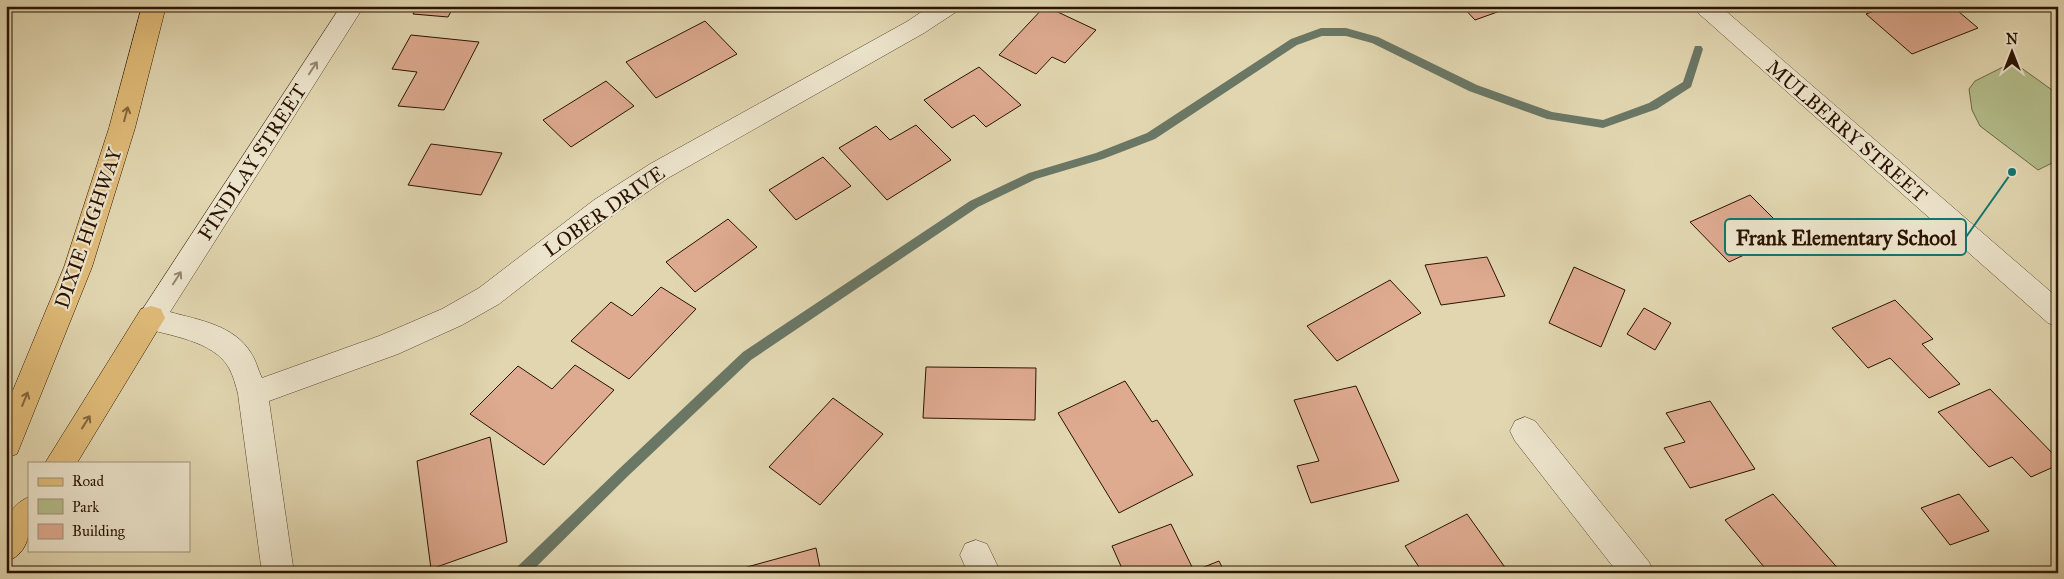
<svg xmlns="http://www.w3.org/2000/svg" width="2064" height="579" font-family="'IM FELL Great Primer',serif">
<rect width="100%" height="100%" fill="#e1d6b0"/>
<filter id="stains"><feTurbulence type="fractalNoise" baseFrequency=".004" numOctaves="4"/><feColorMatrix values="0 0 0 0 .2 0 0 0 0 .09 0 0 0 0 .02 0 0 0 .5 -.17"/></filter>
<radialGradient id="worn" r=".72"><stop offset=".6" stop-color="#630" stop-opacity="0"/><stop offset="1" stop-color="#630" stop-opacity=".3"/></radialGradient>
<path fill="#b3bd8b" stroke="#6e6846" d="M2013,62L2052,90L2058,87V160L2038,170L1980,126L1972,110L1969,89L1975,81Z"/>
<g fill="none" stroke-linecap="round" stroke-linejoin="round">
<path fill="#6a7765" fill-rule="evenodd" d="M1321,28H1346L1378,37L1477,85L1552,112L1603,120L1649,103L1683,82L1695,46H1701L1703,49L1691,87L1657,109L1603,128L1547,119L1469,91L1372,43L1346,36H1322L1297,45L1155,139L1103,159L1036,179L978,207L751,360L628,476L530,573H515L516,568L620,468L743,352L970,201L1029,173L1096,153L1147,133L1291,39Z"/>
</g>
<g fill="#deaa90" stroke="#2a1300">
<path d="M417,6H454L448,17L413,14Z"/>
<path d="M1045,6L1096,30L1065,63L1052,57L1036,74L999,55Z"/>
<path d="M1462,6H1514L1475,20Z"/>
<path d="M1888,6H1928L1931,9L1938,6H1952L1978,28L1912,54L1866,14Z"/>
<path d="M705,21L737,54L656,98L626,62Z"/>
<path d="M411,35L479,42L444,110L398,106L417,72L392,69Z"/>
<path d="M979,67L1021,105L986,127L974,115L952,128L924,100Z"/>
<path d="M606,81L634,106L571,147L543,120Z"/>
<path d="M916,125L951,160L887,200L839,148L876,126L890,140Z"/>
<path d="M431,144L502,153L481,195L408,185Z"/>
<path d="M823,157L851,186L796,220L769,190Z"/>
<path d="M1750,195L1789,234L1729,262L1690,222Z"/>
<path d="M728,219L757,247L695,292L666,262Z"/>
<path d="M1487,257L1505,296L1441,305L1425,265Z"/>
<path d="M1574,267L1625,290L1601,347L1549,323Z"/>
<path d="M1390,280L1421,313L1337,361L1307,326Z"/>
<path d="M661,287L696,309L629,379L571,341L611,302L632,316Z"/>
<path d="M1895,300L1933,339L1922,344L1960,384L1929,398L1890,358L1868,368L1832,328Z"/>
<path d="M1644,308L1671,323L1655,350L1627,334Z"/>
<path d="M575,365L614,390L544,465L470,414L518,366L552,389Z"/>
<path d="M926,367L1036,368L1035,420L923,418Z"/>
<path d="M1125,381L1152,422L1157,420L1193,475L1119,513L1058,413Z"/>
<path d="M1356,386L1399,481L1311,503L1297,466L1319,461L1294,400Z"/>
<path d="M1990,389L2058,459V465L2031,477L2012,457L1989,467L1938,412Z"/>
<path d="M833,398L883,434L820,505L769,467Z"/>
<path d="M1710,401L1755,469L1690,488L1664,448L1685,442L1666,413Z"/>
<path d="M490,437L507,542L431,569L417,461Z"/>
<path d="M1773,494L1841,572L1769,573L1725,520Z"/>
<path d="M1959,494L1989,531L1950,545L1921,508Z"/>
<path d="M1467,514L1509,573H1423L1405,546Z"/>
<path d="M1171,524L1194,571L1219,561L1225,573H1124L1112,546Z"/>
<path d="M816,548L821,573H748L747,567Z"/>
</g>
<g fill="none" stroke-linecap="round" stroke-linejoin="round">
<defs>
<g id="street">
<path d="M341,6H364L170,312C199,320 234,325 251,353C256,360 258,370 262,378L379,336L442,309L479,288L594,200L650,164L908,21L930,6H959L956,12L924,33L668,178L612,216L499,304L462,325L398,354L269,401L294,573H262L238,394C236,386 233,375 229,368C213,340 169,336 141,327L137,318Z"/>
<path d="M1694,6H1720L2058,298V327L2048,323L1697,12Z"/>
<path d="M1525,417L1535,421L1649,562L1654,573H1618L1515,441L1510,431L1515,421Z"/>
<path d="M976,540L987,544L1001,573H968L960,555L965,544Z"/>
</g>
<g id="primary">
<path d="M142,6H166L135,128L92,267L21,444L17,454L6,458V407L64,267L109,128Z"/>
<path d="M151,306L161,309L165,318L77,463H45L141,309Z"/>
<path d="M29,497C29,523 35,551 6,562C6,536 0,509 29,497Z"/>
</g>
</defs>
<use href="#street" stroke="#58442c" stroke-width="1"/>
<use href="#primary" stroke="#2a1300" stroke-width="1"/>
<use href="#street" fill="#ece4cc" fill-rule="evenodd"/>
<use href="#primary" fill="#e0bb78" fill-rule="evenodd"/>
</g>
<defs><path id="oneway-shaft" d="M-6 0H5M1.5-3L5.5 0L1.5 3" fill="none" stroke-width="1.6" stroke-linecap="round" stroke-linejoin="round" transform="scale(1.25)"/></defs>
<g stroke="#958670">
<use href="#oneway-shaft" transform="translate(313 68) rotate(-57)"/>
<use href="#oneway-shaft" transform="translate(177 278) rotate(-57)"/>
</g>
<g stroke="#85673c">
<use href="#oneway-shaft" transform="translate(126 114) rotate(-75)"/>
<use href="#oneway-shaft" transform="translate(25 399) rotate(-68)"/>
<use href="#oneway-shaft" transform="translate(86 422) rotate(-58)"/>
</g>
<g text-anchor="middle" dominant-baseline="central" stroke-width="4.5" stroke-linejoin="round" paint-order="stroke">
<g font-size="20" fill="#2a1300" stroke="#ece4cc">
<text transform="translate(1847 131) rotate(41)">MULBERRY STREET</text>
<text transform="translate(252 162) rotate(-57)">FINDLAY STREET</text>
<text transform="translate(604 211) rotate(-35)">LOBER DRIVE</text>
<text transform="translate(88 228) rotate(-71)">DIXIE HIGHWAY</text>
</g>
</g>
<path fill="none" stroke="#0f766e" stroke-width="2" d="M2012 172L1966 237"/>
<circle fill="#0f766e" stroke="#ece4cc" stroke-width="2" cx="2012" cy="172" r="5"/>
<rect fill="#ece4cc" stroke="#0f766e" stroke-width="2" x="1725" y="219" width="241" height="36" rx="5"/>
<g font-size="21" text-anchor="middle" font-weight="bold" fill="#2a1300">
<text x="1846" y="245">Frank Elementary School</text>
</g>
<rect width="2064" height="579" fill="none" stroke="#e1d6b0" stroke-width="25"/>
<rect x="8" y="8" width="2049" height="564" fill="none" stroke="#2a1300" stroke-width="2.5"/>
<rect x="12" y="12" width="2039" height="554" fill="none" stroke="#2a1300"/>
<rect x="28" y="462" width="162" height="90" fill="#ece4cc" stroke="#9e907a"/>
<rect x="38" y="478" width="25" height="8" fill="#e0bb78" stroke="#9e907a"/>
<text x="72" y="486" font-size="15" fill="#2a1300">Road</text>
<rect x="38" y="499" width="25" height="15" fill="#b3bd8b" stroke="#9e907a"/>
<text x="72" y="512" font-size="15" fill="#2a1300">Park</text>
<rect x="38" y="524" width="25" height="15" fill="#deaa90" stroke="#9e907a"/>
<text x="72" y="536" font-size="15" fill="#2a1300">Building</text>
<g transform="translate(2012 52)" stroke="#ece4cc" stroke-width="4" paint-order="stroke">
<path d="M0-4L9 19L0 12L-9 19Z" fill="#2a1300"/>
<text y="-8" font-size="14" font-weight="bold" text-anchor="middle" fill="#2a1300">N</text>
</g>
<rect width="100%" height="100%" filter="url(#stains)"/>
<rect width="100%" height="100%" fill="url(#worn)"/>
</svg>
